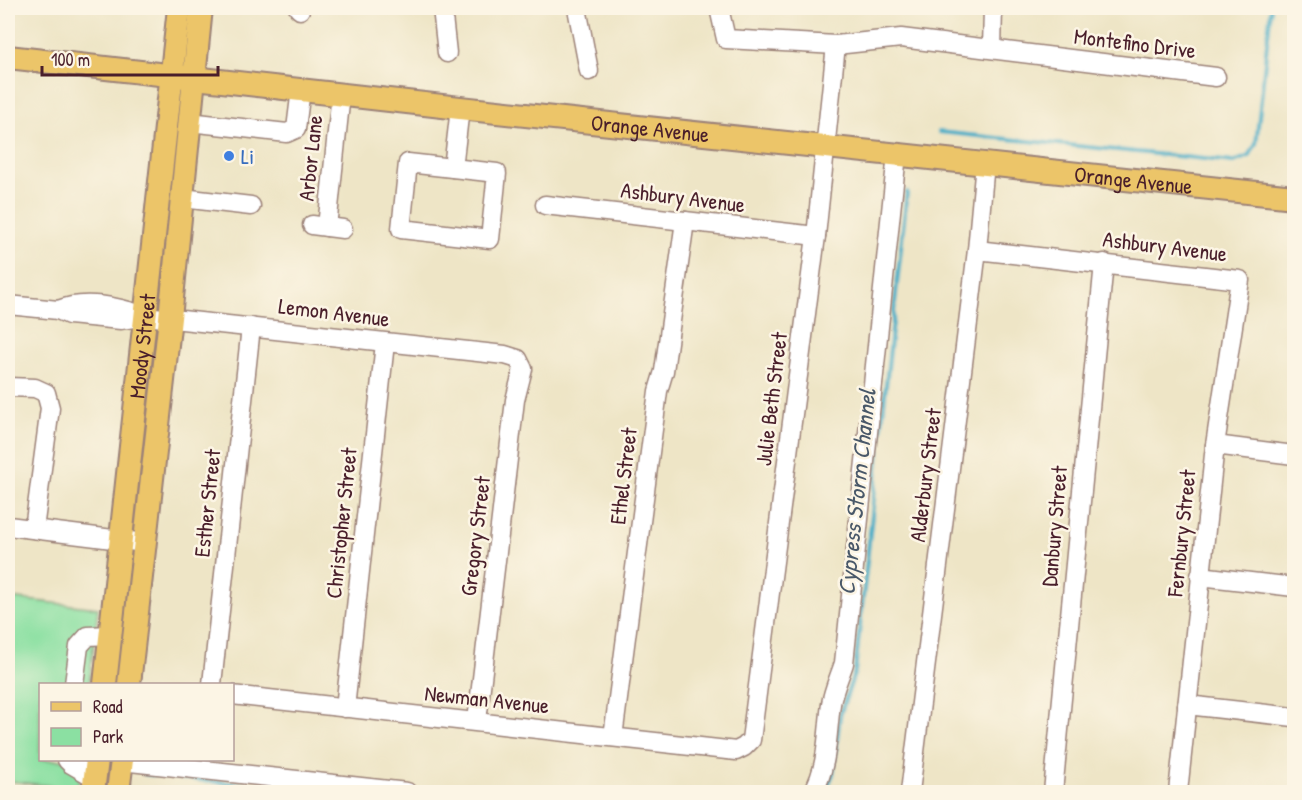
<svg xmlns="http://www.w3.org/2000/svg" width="1302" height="800" font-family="'Patrick Hand',sans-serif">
<rect width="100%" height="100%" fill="#fcf5e5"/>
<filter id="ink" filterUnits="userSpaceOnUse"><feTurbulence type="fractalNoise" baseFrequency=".0167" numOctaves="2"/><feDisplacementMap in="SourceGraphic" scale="12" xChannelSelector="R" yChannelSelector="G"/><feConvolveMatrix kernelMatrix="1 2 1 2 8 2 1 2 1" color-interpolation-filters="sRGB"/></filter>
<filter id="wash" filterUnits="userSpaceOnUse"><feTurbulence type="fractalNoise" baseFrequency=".008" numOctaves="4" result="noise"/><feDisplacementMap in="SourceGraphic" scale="24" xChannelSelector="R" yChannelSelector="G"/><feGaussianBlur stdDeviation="1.35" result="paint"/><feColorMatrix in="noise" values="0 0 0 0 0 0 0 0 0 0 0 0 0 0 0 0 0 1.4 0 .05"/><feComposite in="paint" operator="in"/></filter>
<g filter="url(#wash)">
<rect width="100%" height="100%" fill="#eee5c6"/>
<path fill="#8be0a2" stroke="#6a8066" stroke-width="1.5" d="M8,598L98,608L89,684H40V760H81L78,789L8,781Z"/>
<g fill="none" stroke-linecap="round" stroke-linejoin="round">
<g stroke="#48aec7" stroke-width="4">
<path d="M939,132L1234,162L1249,156L1256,144L1271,8"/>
<path d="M145,774L311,792"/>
<path d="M825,792L833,774L840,715L855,671L907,192"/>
</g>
</g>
</g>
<g filter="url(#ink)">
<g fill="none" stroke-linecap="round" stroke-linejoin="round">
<defs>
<g id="minor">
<path d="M298,8L300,10"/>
<path d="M442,8L447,53"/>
<path d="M577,8L589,71"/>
<path d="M719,8L726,39L836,45L901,38L1216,77"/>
<path d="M992,49L993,8"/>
<path d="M189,122L287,133L296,129L301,89"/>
<path d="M408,163L497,173L490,239L401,229Z"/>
<path d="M453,168L460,108"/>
<path d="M182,198L251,206"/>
<path d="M545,205L816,236"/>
<path d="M312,225L343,229"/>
<path d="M327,227L341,94"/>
<path d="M977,250L1240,280L1215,445L1178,792"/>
<path d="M8,305L58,310"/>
<path d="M145,316L121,320L69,315L58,310C85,299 118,307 145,316L505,355L518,359L523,369L515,400L477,721"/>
<path d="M8,387L35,388L46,393L50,408L34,529"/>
<path d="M1215,445L1294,455"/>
<path d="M8,526L145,543"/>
<path d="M1200,576L1294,587"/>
<path d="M74,684L79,646L88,636L110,635"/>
<path d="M212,684L251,327"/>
<path d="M232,695L736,751L744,747L751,740L816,236L836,45"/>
<path d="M1187,705L1294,717"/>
<path d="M345,708L385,343"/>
<path d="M613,737L658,391L664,371L685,221"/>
<path d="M67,760L71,764L95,778"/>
<path d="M121,761L407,792"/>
<path d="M813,792C828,767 827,733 831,704C833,690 840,676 844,663L897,154"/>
<path d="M910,792L977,250L985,163"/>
<path d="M1053,792L1104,263"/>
</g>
<g id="major">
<path id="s1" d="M8,57L460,108L1294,197"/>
<path id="s2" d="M105,684L179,8"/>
<path d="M129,684L170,318L201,8"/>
<path d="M93,792L97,760"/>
<path d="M118,792L122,760"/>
</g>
</defs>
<use href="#minor" stroke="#9c8278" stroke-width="21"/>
<use href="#major" stroke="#9c8278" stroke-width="26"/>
<use href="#minor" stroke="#fff" stroke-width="18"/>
<use href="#major" stroke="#ecc569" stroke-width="22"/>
</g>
</g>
<circle fill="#3f7fe0" stroke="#fcf5e5" stroke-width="2" cx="229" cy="156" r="6"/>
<g text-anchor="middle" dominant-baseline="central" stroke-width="5" stroke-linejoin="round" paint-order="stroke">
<g font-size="22" fill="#4a1f2b" stroke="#fcf5e5">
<text transform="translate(1135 43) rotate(7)">Montefino Drive</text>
<text stroke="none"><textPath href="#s1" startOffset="646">Orange Avenue</textPath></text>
<text transform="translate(310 158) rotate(-84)">Arbor Lane</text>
<text stroke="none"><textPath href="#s1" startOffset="1132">Orange Avenue</textPath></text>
<text transform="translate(683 197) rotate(7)">Ashbury Avenue</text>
<text transform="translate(1165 246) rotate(7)">Ashbury Avenue</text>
<text transform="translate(334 312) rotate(7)">Lemon Avenue</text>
<text stroke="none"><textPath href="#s2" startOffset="340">Moody Street</textPath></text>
<text transform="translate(771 399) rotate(-83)">Julie Beth Street</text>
<text transform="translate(925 475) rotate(-83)">Alderbury Street</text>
<text transform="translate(623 476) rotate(-83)">Ethel Street</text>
<text transform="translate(207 503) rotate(-84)">Esther Street</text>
<text transform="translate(341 523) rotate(-84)">Christopher Street</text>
<text transform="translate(1054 526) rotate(-85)">Danbury Street</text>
<text transform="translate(1181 533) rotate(-84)">Fernbury Street</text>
<text transform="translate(475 536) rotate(-83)">Gregory Street</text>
<text transform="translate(487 699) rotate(6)">Newman Avenue</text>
</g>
<g font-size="22" fill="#366cbe" stroke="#fcf5e5" text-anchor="start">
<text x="241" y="156">Li</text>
</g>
<g font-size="24" font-style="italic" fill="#495869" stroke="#fcf5e5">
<text transform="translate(856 492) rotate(-84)">Cypress Storm Channel</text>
</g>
</g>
<rect width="1302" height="800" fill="none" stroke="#fcf5e5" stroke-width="30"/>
<rect x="39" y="683" width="195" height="78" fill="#fcf5e5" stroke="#b59f9b" stroke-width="1.5"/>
<rect x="51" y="702" width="30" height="9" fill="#ecc569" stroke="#b59f9b" stroke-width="1.5"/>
<text x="93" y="713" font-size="18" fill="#4a1f2b">Road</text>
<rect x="51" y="728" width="30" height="18" fill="#8be0a2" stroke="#b59f9b" stroke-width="1.5"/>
<text x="93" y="743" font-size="18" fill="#4a1f2b">Park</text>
<path d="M42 66v9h176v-9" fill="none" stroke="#4a1f2b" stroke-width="3"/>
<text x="51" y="66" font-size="18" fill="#4a1f2b" stroke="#fcf5e5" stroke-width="4.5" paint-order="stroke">100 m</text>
</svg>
